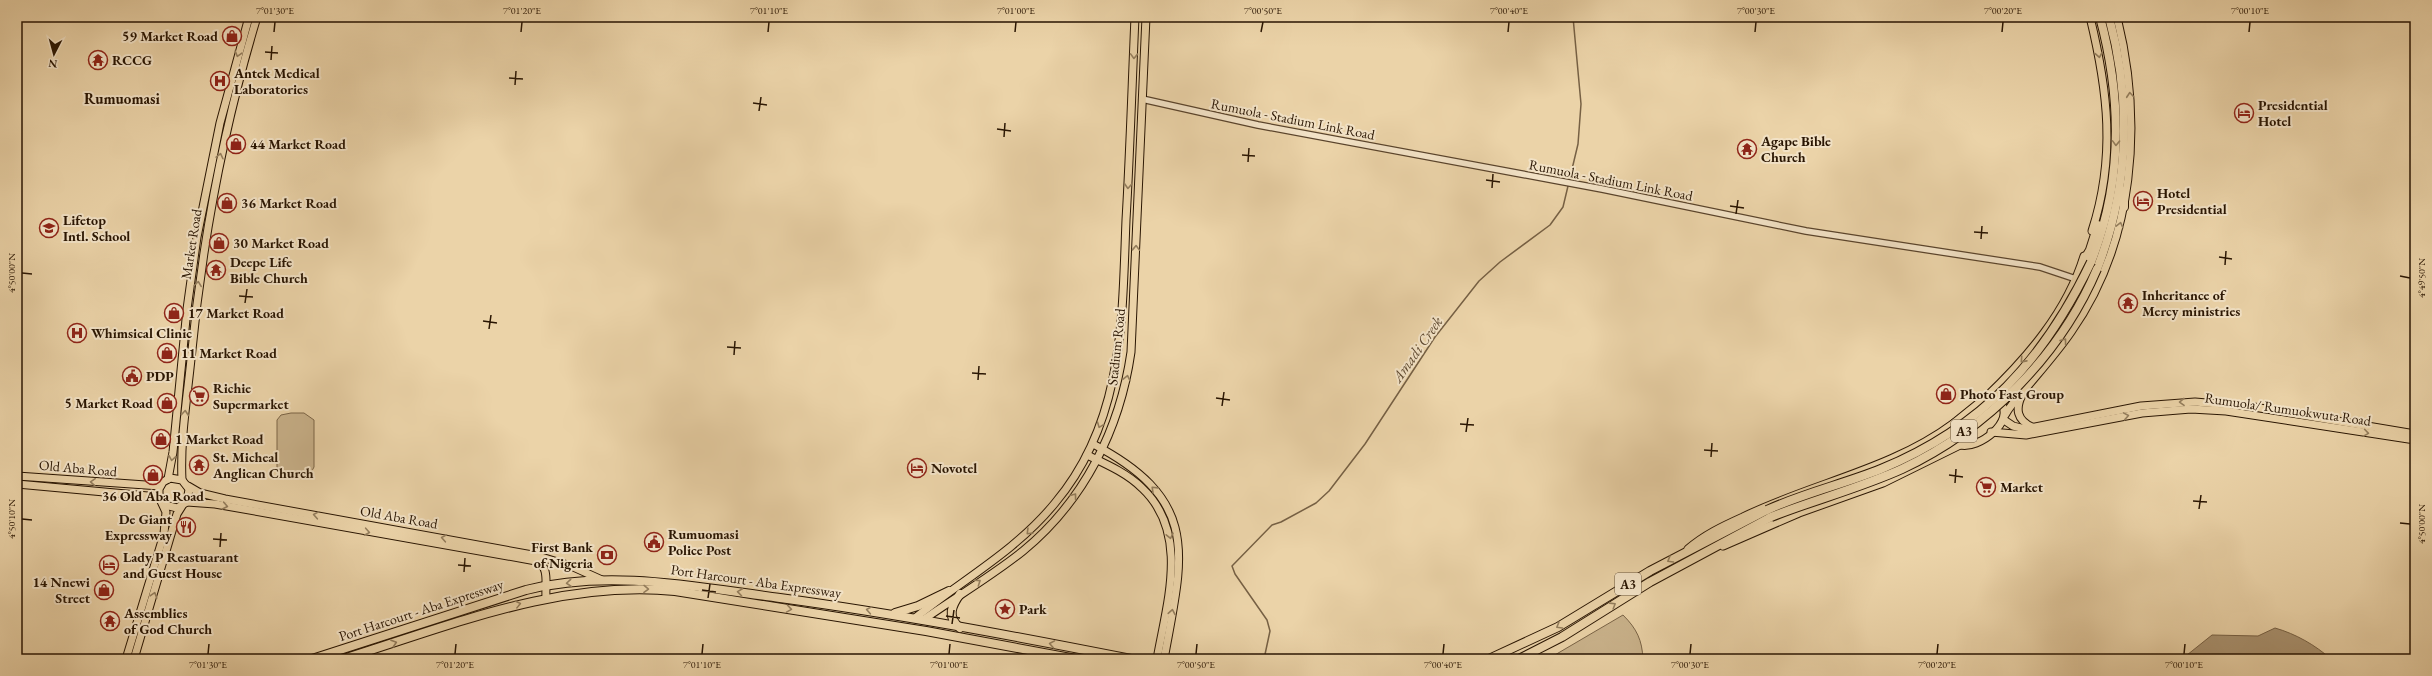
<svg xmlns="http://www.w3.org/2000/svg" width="2432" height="676" font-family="'EB Garamond',serif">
<rect width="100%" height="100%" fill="#ebd3a8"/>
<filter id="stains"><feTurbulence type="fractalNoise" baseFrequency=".005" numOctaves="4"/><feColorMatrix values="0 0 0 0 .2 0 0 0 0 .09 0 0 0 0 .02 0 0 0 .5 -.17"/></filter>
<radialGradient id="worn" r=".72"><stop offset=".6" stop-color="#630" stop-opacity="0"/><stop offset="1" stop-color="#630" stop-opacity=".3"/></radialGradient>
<g fill="#cab38c" stroke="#7a6447">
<path d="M291,413H304L314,420V467C309,480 281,482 277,468V420L281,415Z"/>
<path d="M1623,615C1637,629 1642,640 1643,659H1548Z"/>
</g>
<path fill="#a99270" stroke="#766044" d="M2275,628C2296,634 2315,645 2331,659H2182L2212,635L2258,636Z"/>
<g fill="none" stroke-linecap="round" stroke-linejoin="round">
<path stroke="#766044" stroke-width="1.5" d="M1264,659L1270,631L1267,620L1235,574L1232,566L1272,525L1281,522L1316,503L1329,491L1365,444L1435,337L1479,281L1500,262L1550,225L1563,207L1578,144L1581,104L1573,17"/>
<defs>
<path id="minor" d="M1142,99L1258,125L1602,189L1806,231L2040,267L2076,279"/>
<g id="major">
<path d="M2090,17C2108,91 2116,157 2092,231"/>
<path d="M2022,395C2015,409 2017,420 2032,427"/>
<path d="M1985,398C2027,358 2067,312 2084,256"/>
<path d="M1985,398L2000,402C2017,421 1978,450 1960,445L1953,438L1954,423Z"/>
<path d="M2005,415C2011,404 2019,396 2027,387C2042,369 2058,351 2071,332C2135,241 2143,122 2117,17"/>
<path d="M2004,420L2013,426L2025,429L2141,406L2195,402L2254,407L2415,434"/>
<path d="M1991,432L2026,435L2142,413L2191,409L2226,411L2415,440"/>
<path d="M1093,444C1202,501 1183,555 1164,659"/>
<path d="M1087,455C1106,464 1127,473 1142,488C1190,533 1167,602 1157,659"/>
<path d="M17,476L160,486"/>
<path d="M168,479L173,452L187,309L197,237L220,123L249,17"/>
<path d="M182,480C180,440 187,399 191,359C202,242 223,129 257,17"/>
<path d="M17,484L159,497"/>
<path d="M188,486L200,493L225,499L538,556L571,566L602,580"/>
<path d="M187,502L215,504L536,561C550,566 545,585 546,597"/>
<path d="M1723,546L1799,513L1883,483L1960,445"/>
<path d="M1688,549C1704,535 1723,526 1743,517C1812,483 1891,470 1954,423"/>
<path d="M915,618C962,580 1016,551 1055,503C1124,421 1122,321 1126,220C1130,152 1132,85 1135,17"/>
<path d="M923,620C956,597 992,576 1023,551C1084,501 1120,429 1131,352L1146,17"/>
<path d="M126,659L164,534L166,512L159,497V489L163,482L170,478L182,480L189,489L187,502L177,508L165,505"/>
<path d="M134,659L177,514L182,506"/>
</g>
<g id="highway">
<path d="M2124,191V207"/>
<path d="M2083,262L2090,250L2098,225"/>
<path d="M2091,262C2123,182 2122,99 2100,17"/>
<path d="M2097,269C2129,188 2132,101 2109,17"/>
<path d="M895,613L918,606L949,591"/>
<path d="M960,628C946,617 952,605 960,594"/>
<path d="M312,659L526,590C610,569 696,587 780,598C898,614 1014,636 1131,659"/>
<path d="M343,659C452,625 559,580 675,591L926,631L1076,659"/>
<path d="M1489,659L1558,627L1650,571L1767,510"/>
<path d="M1519,659L1562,637L1650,582L1771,517"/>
</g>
</defs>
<use href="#minor" stroke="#5a442c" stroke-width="8"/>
<use href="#major" stroke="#291502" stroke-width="9"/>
<use href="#highway" stroke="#291502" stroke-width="10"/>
<use href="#minor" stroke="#f2e2c6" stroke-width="5.5"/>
<use href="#major" stroke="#ebd3a8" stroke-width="7"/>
<use href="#highway" stroke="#ebd3a8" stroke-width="8"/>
<defs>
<g id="highway-bridge">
<path d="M1767,510C1804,493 1844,484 1881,469C1983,427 2044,360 2091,262"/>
<path d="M1771,517C1814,500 1860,488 1902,469C1987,429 2060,356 2097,269"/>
</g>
</defs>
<use href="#highway-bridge" stroke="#291502" stroke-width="10" stroke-linecap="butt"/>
<use href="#highway-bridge" stroke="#ebd3a8" stroke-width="8"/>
</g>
<defs><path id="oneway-chevron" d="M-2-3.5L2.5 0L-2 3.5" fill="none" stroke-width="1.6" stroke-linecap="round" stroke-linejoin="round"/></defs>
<g stroke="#947e5d">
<use href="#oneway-chevron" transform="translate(238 54) rotate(106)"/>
<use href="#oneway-chevron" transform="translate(2099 55) rotate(80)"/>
<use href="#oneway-chevron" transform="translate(1134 56) rotate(92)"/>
<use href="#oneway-chevron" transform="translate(2130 95) rotate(-95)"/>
<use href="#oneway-chevron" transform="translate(2116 143) rotate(92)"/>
<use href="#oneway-chevron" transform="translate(220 156) rotate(-77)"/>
<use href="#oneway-chevron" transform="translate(1128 186) rotate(93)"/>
<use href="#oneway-chevron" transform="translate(2120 225) rotate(-76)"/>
<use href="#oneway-chevron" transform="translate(1136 248) rotate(-88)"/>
<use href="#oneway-chevron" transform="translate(198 284) rotate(-82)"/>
<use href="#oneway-chevron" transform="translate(2064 341) rotate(-53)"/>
<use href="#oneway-chevron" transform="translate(2023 360) rotate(132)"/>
<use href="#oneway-chevron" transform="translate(1127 378) rotate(-78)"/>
<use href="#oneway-chevron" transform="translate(2182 402) rotate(179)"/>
<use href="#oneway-chevron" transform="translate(185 413) rotate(-85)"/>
<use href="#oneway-chevron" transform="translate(2126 416) rotate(-10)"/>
<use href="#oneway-chevron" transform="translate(1100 425) rotate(111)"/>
<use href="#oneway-chevron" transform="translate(2366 433) rotate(9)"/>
<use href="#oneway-chevron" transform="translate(172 458) rotate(99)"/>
<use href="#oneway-chevron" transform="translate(93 482) rotate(-176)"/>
<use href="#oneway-chevron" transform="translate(1154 489) rotate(-136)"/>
<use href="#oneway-chevron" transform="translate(1074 496) rotate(-53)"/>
<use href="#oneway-chevron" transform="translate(225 506) rotate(11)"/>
<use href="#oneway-chevron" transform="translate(316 515) rotate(-170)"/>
<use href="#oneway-chevron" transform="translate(367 532) rotate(10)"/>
<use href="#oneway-chevron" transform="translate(1029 532) rotate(135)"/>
<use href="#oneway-chevron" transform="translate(1170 536) rotate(78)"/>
<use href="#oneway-chevron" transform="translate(444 538) rotate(-170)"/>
<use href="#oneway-chevron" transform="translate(1670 560) rotate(150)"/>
<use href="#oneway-chevron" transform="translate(978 582) rotate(-34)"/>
<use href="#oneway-chevron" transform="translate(569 583) rotate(175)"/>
<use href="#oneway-chevron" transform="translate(646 589) rotate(1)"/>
<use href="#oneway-chevron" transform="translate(740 592) rotate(-172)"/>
<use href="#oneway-chevron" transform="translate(154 595) rotate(-73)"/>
<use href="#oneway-chevron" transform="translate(518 604) rotate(-14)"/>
<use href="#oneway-chevron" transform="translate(1613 605) rotate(-32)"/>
<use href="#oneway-chevron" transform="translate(789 609) rotate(9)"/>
<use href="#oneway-chevron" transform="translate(869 610) rotate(-170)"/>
<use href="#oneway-chevron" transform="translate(1172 612) rotate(-80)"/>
<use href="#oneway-chevron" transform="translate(1559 626) rotate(150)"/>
<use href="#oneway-chevron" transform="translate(394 643) rotate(-18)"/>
<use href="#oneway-chevron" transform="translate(1052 644) rotate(-170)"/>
</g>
<path fill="none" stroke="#291502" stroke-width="1.5" d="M274,32L275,22M521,32L522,22M768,32L769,22M1015,32L1016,22M1261,32L1263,22M1508,32L1509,22M1755,32L1756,22M2002,32L2003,22M2249,32L2250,22M265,52L278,53M271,60L272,46M509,78L523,79M515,85L516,71M753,103L767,105M759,111L761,97M997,129L1011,131M1004,137L1005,123M1242,155L1255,156M1248,162L1249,148M1486,180L1500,182M1492,188L1493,174M1730,206L1744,208M1736,214L1738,200M1974,232L1988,233M1981,239L1982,226M2219,257L2232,259M2225,265L2226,251M22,273L32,274M2400,276L2410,278M239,296L253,297M245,303L247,289M483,321L497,323M489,329L491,315M727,347L741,348M734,355L735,341M972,373L986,374M978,380L979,366M1216,398L1230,400M1222,406L1224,392M1460,424L1474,425M1466,432L1468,418M1704,450L1718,451M1711,457L1712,443M1949,475L1963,477M1955,483L1956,469M2193,501L2207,502M2199,509L2201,495M22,519L32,520M2400,523L2410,524M213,539L227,540M220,547L221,533M458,565L471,566M464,572L465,558M702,590L716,592M708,598L710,584M946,616L960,618M952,624L954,610M208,654L209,644M455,654L456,644M702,654L703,644M949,654L950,644M1196,654L1197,644M1443,654L1444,644M1690,654L1691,644M1937,654L1938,644M2184,654L2185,644"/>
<defs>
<symbol id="shop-ring" viewBox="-11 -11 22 22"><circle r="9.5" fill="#f2e2c6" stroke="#8f2418" stroke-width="1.5"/><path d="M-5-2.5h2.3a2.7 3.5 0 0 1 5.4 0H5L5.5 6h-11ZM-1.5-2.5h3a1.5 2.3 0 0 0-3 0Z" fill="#8f2418"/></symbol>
<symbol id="temple-ring" viewBox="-11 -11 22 22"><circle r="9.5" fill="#f2e2c6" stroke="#8f2418" stroke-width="1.5"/><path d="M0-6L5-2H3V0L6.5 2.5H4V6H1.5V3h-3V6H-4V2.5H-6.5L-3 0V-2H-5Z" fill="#8f2418"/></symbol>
<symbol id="hospital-ring" viewBox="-11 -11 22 22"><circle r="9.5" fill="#f2e2c6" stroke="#8f2418" stroke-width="1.5"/><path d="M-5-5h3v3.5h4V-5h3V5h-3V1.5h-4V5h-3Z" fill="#8f2418"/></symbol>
<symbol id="hotel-ring" viewBox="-11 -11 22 22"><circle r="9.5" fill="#f2e2c6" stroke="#8f2418" stroke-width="1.5"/><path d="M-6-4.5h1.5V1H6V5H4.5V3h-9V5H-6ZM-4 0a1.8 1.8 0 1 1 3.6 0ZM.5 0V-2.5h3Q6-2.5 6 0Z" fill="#8f2418"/></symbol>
<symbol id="school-ring" viewBox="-11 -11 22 22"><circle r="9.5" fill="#f2e2c6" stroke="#8f2418" stroke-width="1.5"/><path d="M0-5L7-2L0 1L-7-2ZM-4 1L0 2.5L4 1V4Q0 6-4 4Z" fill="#8f2418"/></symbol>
<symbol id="civic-ring" viewBox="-11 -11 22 22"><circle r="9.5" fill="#f2e2c6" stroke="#8f2418" stroke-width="1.5"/><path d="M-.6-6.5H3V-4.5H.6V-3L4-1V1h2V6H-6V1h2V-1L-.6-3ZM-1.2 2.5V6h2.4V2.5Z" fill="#8f2418"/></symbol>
<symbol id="supermarket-ring" viewBox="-11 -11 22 22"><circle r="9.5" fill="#f2e2c6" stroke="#8f2418" stroke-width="1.5"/><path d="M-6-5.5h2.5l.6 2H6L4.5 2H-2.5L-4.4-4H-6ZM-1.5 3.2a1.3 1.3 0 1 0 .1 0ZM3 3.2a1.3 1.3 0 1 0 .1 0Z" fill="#8f2418"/></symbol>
<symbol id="restaurant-ring" viewBox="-11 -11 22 22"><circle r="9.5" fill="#f2e2c6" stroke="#8f2418" stroke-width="1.5"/><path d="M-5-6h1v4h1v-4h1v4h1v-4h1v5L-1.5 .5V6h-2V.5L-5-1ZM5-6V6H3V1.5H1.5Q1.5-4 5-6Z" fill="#8f2418"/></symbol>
<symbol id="bank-ring" viewBox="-11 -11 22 22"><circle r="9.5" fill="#f2e2c6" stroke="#8f2418" stroke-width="1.5"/><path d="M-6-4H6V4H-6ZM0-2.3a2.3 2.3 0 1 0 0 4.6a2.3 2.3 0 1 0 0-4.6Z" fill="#8f2418"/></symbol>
<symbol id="sight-ring" viewBox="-11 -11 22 22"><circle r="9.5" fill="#f2e2c6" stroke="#8f2418" stroke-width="1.5"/><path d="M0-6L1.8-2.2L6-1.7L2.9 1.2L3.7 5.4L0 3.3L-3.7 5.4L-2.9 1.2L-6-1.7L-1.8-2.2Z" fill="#8f2418"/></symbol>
</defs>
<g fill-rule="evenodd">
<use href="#shop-ring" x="221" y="25" width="22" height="22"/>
<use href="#temple-ring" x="87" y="49" width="22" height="22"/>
<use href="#hospital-ring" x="209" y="70" width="22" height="22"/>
<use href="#hotel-ring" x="2233" y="102" width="22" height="22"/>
<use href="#shop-ring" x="225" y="133" width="22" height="22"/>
<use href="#temple-ring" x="1736" y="138" width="22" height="22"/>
<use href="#hotel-ring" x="2132" y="190" width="22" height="22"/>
<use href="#shop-ring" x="216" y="192" width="22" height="22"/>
<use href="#school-ring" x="38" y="217" width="22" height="22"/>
<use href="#shop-ring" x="208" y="232" width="22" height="22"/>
<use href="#temple-ring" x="205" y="259" width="22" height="22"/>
<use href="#temple-ring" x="2117" y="292" width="22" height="22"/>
<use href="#shop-ring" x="163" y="302" width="22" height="22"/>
<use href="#hospital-ring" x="66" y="322" width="22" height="22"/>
<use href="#shop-ring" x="156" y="342" width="22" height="22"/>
<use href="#civic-ring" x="121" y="365" width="22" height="22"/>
<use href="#shop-ring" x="1935" y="383" width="22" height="22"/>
<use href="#supermarket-ring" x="188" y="385" width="22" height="22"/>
<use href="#shop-ring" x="156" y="392" width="22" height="22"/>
<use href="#shop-ring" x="150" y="428" width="22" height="22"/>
<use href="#temple-ring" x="188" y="454" width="22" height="22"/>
<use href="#hotel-ring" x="906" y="457" width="22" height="22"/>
<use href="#shop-ring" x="142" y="464" width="22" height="22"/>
<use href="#supermarket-ring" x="1975" y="476" width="22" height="22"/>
<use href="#restaurant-ring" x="175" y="516" width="22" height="22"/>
<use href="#civic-ring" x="643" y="531" width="22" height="22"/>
<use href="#bank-ring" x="596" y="544" width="22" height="22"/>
<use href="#hotel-ring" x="98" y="554" width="22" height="22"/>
<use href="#shop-ring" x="93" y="579" width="22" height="22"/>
<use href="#sight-ring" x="994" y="598" width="22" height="22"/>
<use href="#temple-ring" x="99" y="610" width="22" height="22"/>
</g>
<g text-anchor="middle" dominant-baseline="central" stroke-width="4" stroke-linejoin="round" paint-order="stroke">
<g fill="#f2e2c6" stroke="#65523d" stroke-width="1">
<rect x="1951" y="420" width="26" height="22" rx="3"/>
<rect x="1615" y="573" width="26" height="22" rx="3"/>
</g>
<g font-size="13" font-weight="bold" fill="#291502">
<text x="1964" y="431">A3</text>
<text x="1628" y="584">A3</text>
</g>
<g font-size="14" font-weight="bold" fill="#291502" stroke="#f2e2c6" text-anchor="start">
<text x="218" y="36" text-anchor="end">59 Market Road</text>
<text x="112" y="60">RCCG</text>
<text x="234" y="73">Antek Medical<tspan x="234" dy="16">Laboratories</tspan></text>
<text x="2258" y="105">Presidential<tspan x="2258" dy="16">Hotel</tspan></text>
<text x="1761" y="141">Agape Bible<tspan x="1761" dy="16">Church</tspan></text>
<text x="250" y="144">44 Market Road</text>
<text x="2157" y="193">Hotel<tspan x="2157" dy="16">Presidential</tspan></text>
<text x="241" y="203">36 Market Road</text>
<text x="63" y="220">Lifetop<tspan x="63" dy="16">Intl. School</tspan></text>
<text x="233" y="243">30 Market Road</text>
<text x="230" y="262">Deepe Life<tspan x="230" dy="16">Bible Church</tspan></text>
<text x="2142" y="295">Inheritance of<tspan x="2142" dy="16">Mercy ministries</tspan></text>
<text x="188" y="313">17 Market Road</text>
<text x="91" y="333">Whimsical Clinic</text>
<text x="181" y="353">11 Market Road</text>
<text x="146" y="376">PDP</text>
<text x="213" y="388">Richie<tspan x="213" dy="16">Supermarket</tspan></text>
<text x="1960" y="394">Photo Fast Group</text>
<text x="153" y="403" text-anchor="end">5 Market Road</text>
<text x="175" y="439">1 Market Road</text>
<text x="213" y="457">St. Micheal<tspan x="213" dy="16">Anglican Church</tspan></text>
<text x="931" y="468">Novotel</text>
<text x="2000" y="487">Market</text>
<text x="153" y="496" text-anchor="middle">36 Old Aba Road</text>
<text x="172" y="519" text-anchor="end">De Giant<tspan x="172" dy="16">Expressway</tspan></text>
<text x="668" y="534">Rumuomasi<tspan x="668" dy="16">Police Post</tspan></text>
<text x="593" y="547" text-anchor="end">First Bank<tspan x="593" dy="16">of Nigeria</tspan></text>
<text x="123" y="557">Lady P Reastuarant<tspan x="123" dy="16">and Guest House</tspan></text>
<text x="90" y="582" text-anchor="end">14 Nnewi<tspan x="90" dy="16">Street</tspan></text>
<text x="1019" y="609">Park</text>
<text x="124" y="613">Assemblies<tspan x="124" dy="16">of God Church</tspan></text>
</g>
<g font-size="14" fill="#291502" stroke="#f2e2c6">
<text transform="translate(1293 119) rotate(11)">Rumuola - Stadium Link Road</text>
<text transform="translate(1611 180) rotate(11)">Rumuola - Stadium Link Road</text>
<text transform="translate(191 244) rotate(-81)">Market Road</text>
<text transform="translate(1116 347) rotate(-84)">Stadium Road</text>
<text transform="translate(2288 409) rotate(8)">Rumuola/ Rumuokwuta Road</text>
<text transform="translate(78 468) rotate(5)">Old Aba Road</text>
<text transform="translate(399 517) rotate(10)">Old Aba Road</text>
<text transform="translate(756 581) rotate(8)">Port Harcourt - Aba Expressway</text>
<text transform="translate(421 610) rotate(-18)">Port Harcourt - Aba Expressway</text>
</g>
<g font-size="15" font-weight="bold" fill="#291502" stroke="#f2e2c6">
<text x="122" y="98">Rumuomasi</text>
</g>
<g font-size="15" font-style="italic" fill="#5c472e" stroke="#f2e2c6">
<text transform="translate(1417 349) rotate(-55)">Amadi Creek</text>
</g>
</g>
<rect width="2432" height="676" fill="none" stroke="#ebd3a8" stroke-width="44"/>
<g transform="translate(54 54) rotate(186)" stroke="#f2e2c6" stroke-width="3" paint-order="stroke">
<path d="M0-3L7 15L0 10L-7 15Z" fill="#291502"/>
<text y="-6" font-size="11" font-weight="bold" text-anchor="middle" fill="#291502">N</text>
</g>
<rect x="22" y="22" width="2388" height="632" fill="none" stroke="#291502" stroke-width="1.5"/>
<g font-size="10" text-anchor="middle" fill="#291502">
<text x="275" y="14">7°01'30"E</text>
<text x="522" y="14">7°01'20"E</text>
<text x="769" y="14">7°01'10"E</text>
<text x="1016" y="14">7°01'00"E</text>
<text x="1263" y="14">7°00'50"E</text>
<text x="1509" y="14">7°00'40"E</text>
<text x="1756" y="14">7°00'30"E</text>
<text x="2003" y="14">7°00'20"E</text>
<text x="2250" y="14">7°00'10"E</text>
<text transform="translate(11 273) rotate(-90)" y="4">4°50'00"N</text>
<text transform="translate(2421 278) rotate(-90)" y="4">4°49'50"N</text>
<text transform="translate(11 519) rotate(-90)" y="4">4°50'10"N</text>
<text transform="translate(2421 524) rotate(-90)" y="4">4°50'00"N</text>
<text x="208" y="668">7°01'30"E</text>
<text x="455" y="668">7°01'20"E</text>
<text x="702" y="668">7°01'10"E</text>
<text x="949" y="668">7°01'00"E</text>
<text x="1196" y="668">7°00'50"E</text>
<text x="1443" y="668">7°00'40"E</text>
<text x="1690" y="668">7°00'30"E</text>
<text x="1937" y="668">7°00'20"E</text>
<text x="2184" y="668">7°00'10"E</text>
</g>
<rect width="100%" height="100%" filter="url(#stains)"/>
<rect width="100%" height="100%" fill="url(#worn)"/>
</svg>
